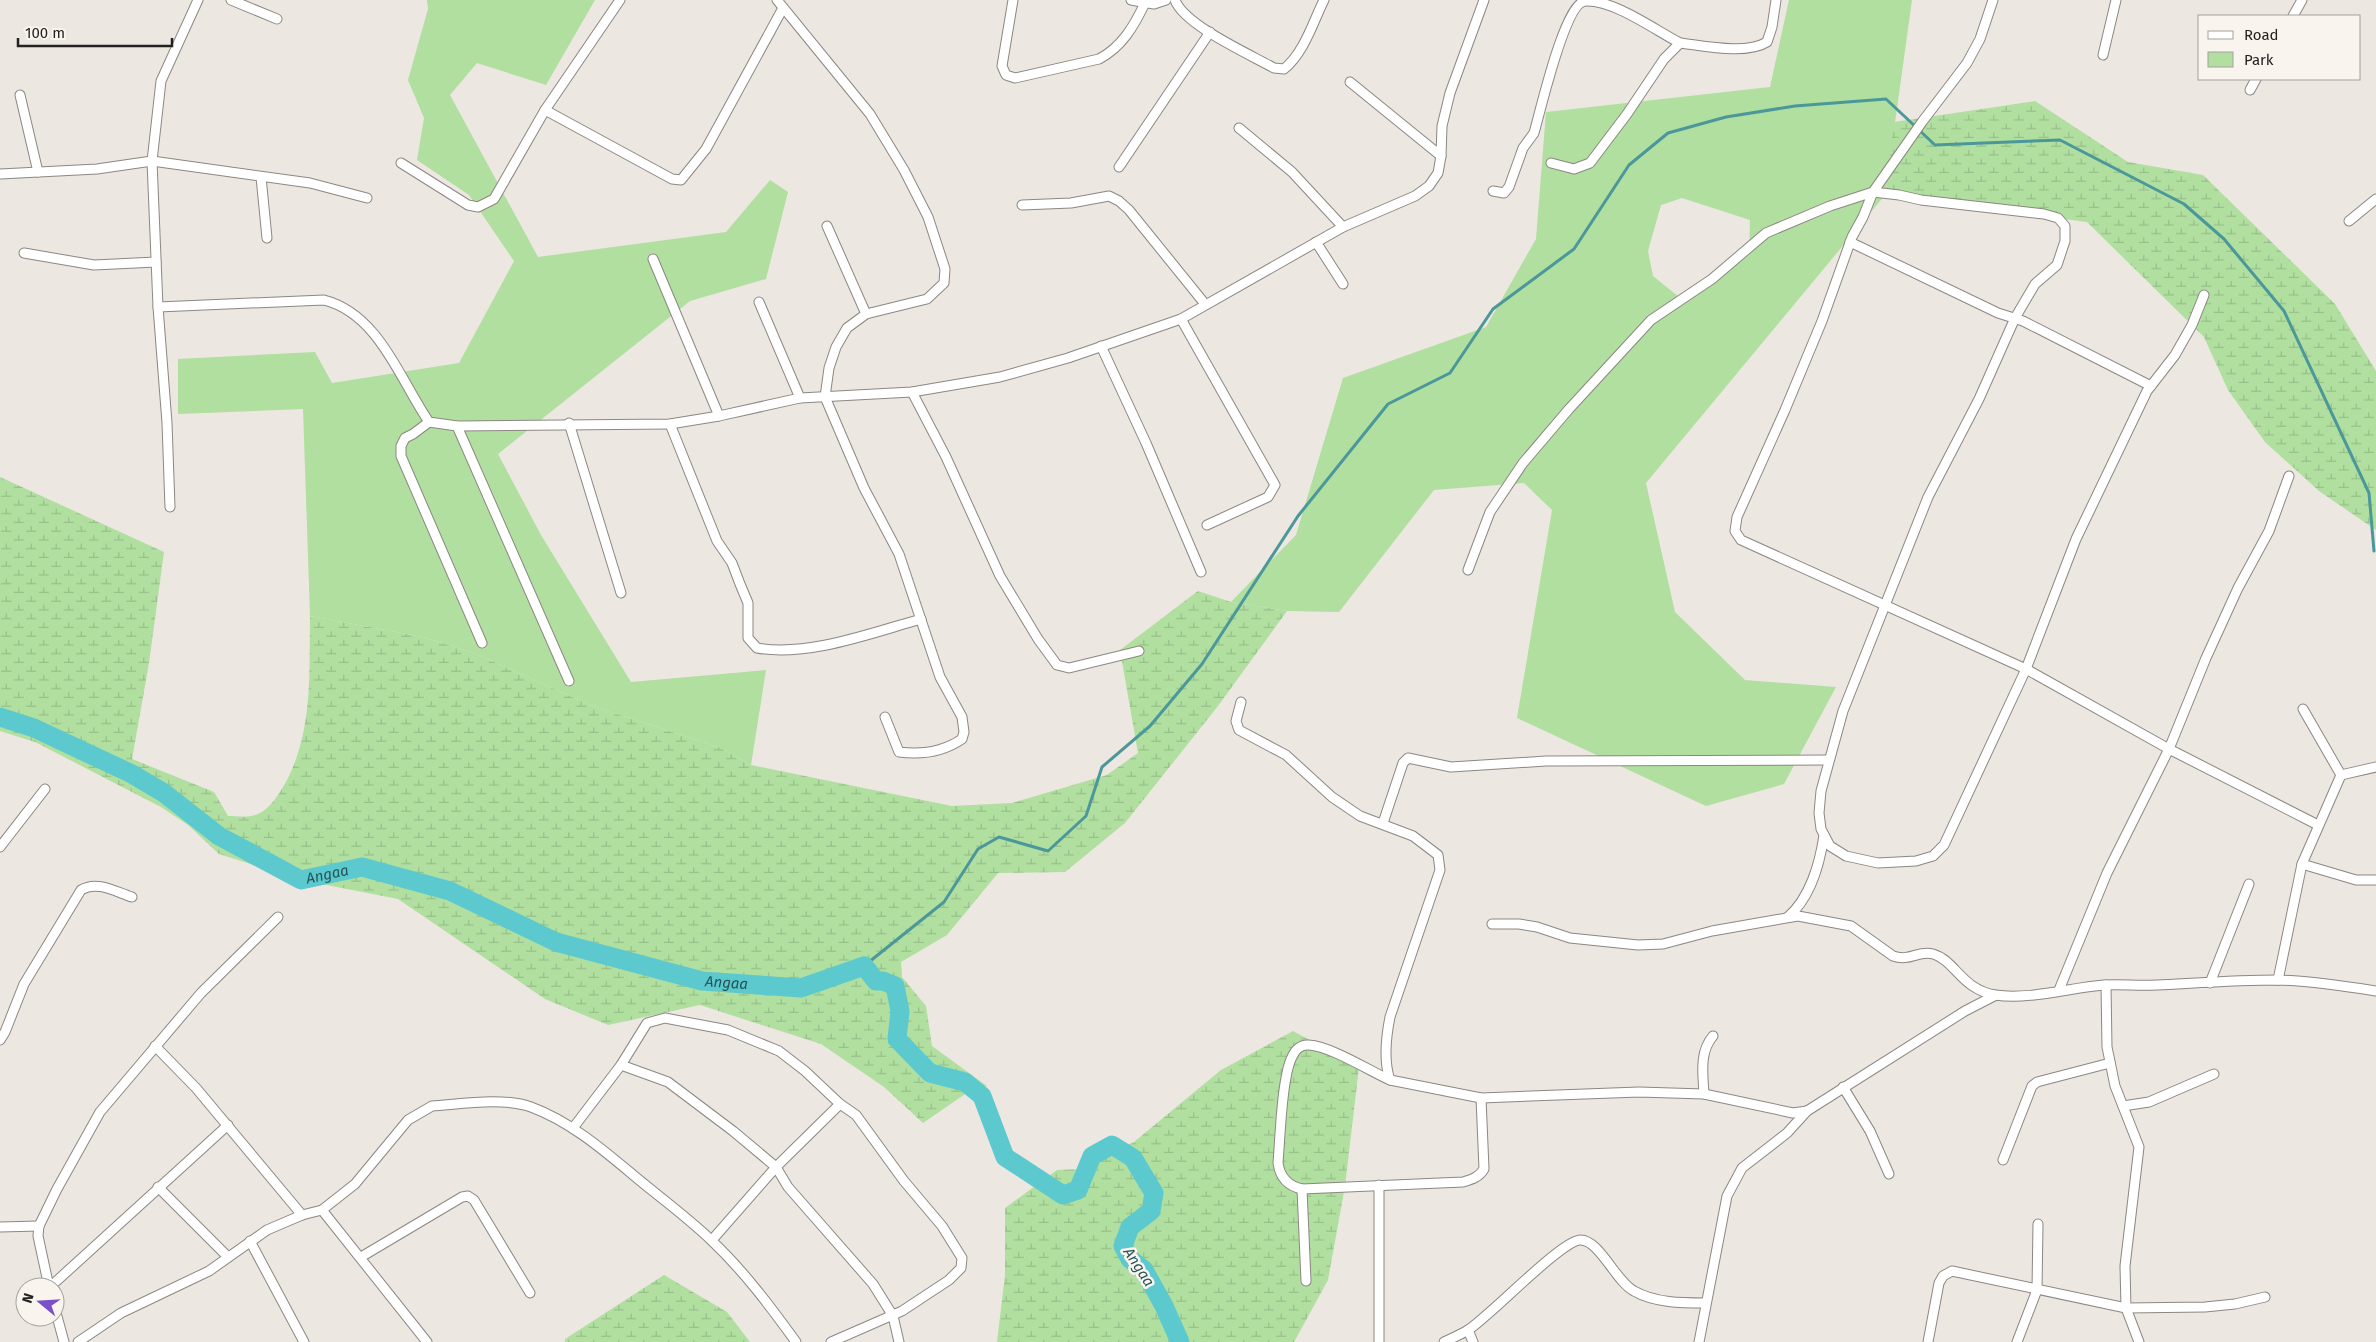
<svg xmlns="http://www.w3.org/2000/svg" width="2376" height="1342" font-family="'Fira Sans',sans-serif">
<defs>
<pattern id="wetland-marsh" width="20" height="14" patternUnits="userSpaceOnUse" patternTransform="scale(1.25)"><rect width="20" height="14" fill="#b0dfa0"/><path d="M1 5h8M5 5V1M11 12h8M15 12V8" fill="none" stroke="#97bf8a"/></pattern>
</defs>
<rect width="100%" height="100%" fill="#ece7e1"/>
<g fill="#b0dfa0" fill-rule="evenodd">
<path d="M427,0H595L546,85L477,63L450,95L538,257L726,232L770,180L788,192L766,279L690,301L498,454L541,535L631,682L766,670L751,765L721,748L590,705L474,653L423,637L310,616L303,409L178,414V359L315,352L332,383L459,363L514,261L469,195L417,160L424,118L408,80L428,9Z"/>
<path d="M1789,0H1912L1885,195L1646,483L1675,612L1745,680L1836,687L1784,784L1706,806L1517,718L1552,510L1524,483L1434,490L1339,612L1287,611L1231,602L1296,535L1343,378L1486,327L1536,239L1546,112L1770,87ZM1682,198L1750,220L1749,255L1684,301L1653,276L1648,251L1661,205Z"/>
</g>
<g fill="url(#wetland-marsh)">
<path d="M2035,101L2128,162L2203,175L2335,304L2376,371V530L2319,491L2265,442L2228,390L2204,337L2087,222L1885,195L1894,122Z"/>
<path d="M0,477L164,552L149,663L132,759L214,792L228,816C236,816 248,818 255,815C266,812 274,801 280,792C314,739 309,676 310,616L423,637L474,653L590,705L721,748L751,765L952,806L1012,803L1107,775L1138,753L1120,650L1198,591L1231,602L1287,611L1218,706L1125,823L1065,872L998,873L947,935L901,962L902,977L926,1006L932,1046L987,1086L971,1090L923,1123L884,1087L821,1044L700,1005L608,1025L545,999L398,899L301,880L219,854L188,825L161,807L35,742L0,731Z"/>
<path d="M1293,1031L1359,1067L1345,1186L1328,1280L1294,1342H997L1005,1275V1208L1057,1170L1079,1169L1134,1142L1221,1070Z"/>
<path d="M664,1275L727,1312L750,1342H565V1339Z"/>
</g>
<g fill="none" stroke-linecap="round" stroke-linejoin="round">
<path stroke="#4b979a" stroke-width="3" d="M864,966L944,902L978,849L999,837L1048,851L1086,816L1102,767L1150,726L1202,664L1298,516L1388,404L1450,373L1493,309L1574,249L1629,165L1668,133L1726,117L1795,106L1886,99L1935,145L2060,140L2184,204L2224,239L2284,311L2369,493L2374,551"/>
<path stroke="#5cc9cf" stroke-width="19" id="s1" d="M0,717L34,728L132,774L164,793L219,836L301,880L362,867L450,891L556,942L702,981L801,988L864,966L876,981H883L895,986L900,1011L897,1039L930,1073L965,1082L982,1096L1005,1157L1063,1195L1078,1190L1092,1156L1112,1145L1133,1158L1154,1193L1151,1211L1130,1227L1123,1246L1130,1259L1144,1270L1164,1306L1180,1342"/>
<defs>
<g id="street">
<path d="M231,0L277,19"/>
<path d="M777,0L870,114L904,170L928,217L945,269L944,283L927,299L866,314L847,328L836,347L829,368L825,397L864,488L899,554L940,677L962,717L964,732L962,739C943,752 922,755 899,752L885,717"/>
<path d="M1013,0L1002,66L1006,75L1015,78L1099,59C1122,47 1134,26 1145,3"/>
<path d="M1131,0L1154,4L1166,0"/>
<path d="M1175,0C1184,25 1249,54 1274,68L1284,69C1304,53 1313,22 1324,0"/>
<path d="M1993,0L1980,39L1967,63L1922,122L1873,192L1863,217L1852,237L1822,321L1785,410L1737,517L1735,531L1741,540L2026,669L2169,749L2107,873L2059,990"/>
<path d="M2293,16L2302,0"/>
<path d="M2103,55L2116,0"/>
<path d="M1350,82L1441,156"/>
<path d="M2250,90L2256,79"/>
<path d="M20,95L38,172"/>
<path d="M545,110L672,179L681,180L706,149L783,8"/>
<path d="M1239,128L1292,172L1343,227"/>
<path d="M401,163L468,205L478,207L494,199L545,110L620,0"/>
<path d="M1551,163L1574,169L1590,163L1627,114L1664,59L1680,43C1705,46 1746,55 1767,42L1772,27L1776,0"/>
<path d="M1119,167L1210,32"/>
<path d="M0,174L97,169L152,161L310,183L367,198"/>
<path d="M261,177L267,238"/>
<path d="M1493,191L1504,193L1509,187L1523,148L1534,133C1540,113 1565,1 1586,1C1614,0 1655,30 1680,43"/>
<path d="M1022,205L1071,203L1109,196L1119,201L1129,210L1205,304"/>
<path d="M2349,221L2376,199"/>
<path d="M827,226L866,314"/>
<path d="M1316,242L1343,284"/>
<path d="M1850,242L1998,313L2023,321L2151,386"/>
<path d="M24,253L94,265L156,262"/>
<path d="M653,259L719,416"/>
<path d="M759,302L800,398"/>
<path d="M158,307L324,300C379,314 400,380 429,422L457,426L670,424L719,416L800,398L912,392L1000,377L1068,358L1181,319L1343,227L1415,196L1429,186L1438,173L1441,156L1442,126L1450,93L1484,0"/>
<path d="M1181,319L1275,485L1268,497L1207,525"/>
<path d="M1101,346L1146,443L1201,572"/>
<path d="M912,392L946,457L1000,576L1038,639L1057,665L1069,668L1139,651"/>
<path d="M429,422L413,434L405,438L401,446V456L482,643"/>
<path d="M569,423L621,593"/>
<path d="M670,424L717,541L732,563L740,584L748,603V638L757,648C808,657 871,633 921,619"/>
<path d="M457,426L569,681"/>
<path d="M2289,476L2269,531L2238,588L2206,658L2169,749L2318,825"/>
<path d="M170,507L167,423L158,307L152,161L161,81L198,0"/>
<path d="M1468,570L1490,512L1523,463L1569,409L1651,320L1712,279L1766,233L1830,206L1873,192L1899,195L1921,200L2044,214L2058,218L2065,226V241L2057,265L2035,284L2015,318L1979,399L1928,497L1843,711L1821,791L1819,813L1821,829L1830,846L1846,856L1878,863L1916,861L1933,856L1944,845L2026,669L2076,539L2147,391L2175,355L2192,325L2204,295"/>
<path d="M1241,702L1236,721L1239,730L1286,755L1332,797L1360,816L1413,836L1438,855L1440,870L1390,1017C1386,1037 1383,1060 1390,1080L1481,1098L1639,1092L1704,1094L1793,1113L1807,1111"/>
<path d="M2303,709L2341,775"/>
<path d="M1383,823L1403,763L1408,758L1451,767L1546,761L1829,760"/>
<path d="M0,847L45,789"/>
<path d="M2302,864L2356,880H2376"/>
<path d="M1788,917C1810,898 1820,863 1824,835"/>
<path d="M1492,924H1519L1537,927L1570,938L1638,945L1663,944L1712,931L1798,916L1851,926L1893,956C1910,962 1918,950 1933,954C1955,960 1961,989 1995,995C2030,1000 2068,988 2104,985C2121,984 2139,986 2157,985C2197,983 2238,980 2278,980C2311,981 2344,986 2376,991"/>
<path d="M2278,980L2302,864L2341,775L2376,767"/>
<path d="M2210,983L2249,884"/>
<path d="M2106,985L2107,1047L2115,1086L2139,1147L2125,1266L2126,1308L2139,1342"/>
<path d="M0,1040L5,1032L24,984L81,890C97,880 116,892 132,897"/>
<path d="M155,1046L196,1088L302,1215"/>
<path d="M621,1065L668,1082L733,1131L776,1167L788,1187L873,1284L893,1316L899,1342"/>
<path d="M1390,1080C1370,1071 1330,1046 1309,1045C1301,1044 1295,1050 1292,1057C1282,1076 1280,1139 1278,1163C1280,1177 1288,1186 1302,1189L1463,1182C1473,1179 1479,1177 1484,1169L1481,1098"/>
<path d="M1843,1087L1870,1131L1889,1174"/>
<path d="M1704,1094C1703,1075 1699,1052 1713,1036"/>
<path d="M2123,1106L2149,1102L2214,1074"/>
<path d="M573,1128L621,1065L647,1023L665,1018L728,1030L779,1051L805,1071L840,1104L856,1115L904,1181L942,1226L962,1258L961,1268L949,1280L902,1311L831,1342"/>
<path d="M2003,1160L2032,1086L2037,1082L2110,1063"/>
<path d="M1379,1185V1342"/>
<path d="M158,1187L228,1257"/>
<path d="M1302,1189L1306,1281"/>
<path d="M322,1210L427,1342"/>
<path d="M0,1227L39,1226"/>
<path d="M712,1240L776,1167L840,1104"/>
<path d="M250,1241L304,1342"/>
<path d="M361,1257L462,1197L468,1196L474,1200L530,1293"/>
<path d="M49,1287L38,1236L39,1226L57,1189L100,1112L201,993L278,917"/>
<path d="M50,1287L228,1125"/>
<path d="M55,1309L64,1342"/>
<path d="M1468,1330L1473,1342"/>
<path d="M78,1342L121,1313L209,1271L267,1230L302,1215L322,1210L355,1184L408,1120L432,1106C461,1104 503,1097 531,1107C569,1121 601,1148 632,1174C658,1196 686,1216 711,1240C743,1270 770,1306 796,1342"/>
<path d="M1444,1342C1452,1338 1460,1335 1468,1330C1490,1316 1561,1241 1580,1240C1599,1239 1616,1282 1634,1291C1655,1303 1682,1303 1705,1303"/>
<path d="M1699,1342L1727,1196L1742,1168L1787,1133L1807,1111L1965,1011L1996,995"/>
<path d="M1928,1342L1939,1283L1943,1276L1952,1271L2126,1308L2205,1307L2235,1304L2265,1297"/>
<path d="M2017,1342L2037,1290L2038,1224"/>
</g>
</defs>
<use href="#street" stroke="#8c8782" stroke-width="11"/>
<use href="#street" stroke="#fff" stroke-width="9"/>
</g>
<g text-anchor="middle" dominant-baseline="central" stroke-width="5" stroke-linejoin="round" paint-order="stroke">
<g font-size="15" font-style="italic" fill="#245457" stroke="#f9f4ee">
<text stroke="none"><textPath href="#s1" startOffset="371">Angaa</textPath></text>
<text stroke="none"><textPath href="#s1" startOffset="791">Angaa</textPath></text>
<text transform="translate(1139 1267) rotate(57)">Angaa</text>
</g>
</g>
<rect x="2198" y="15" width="162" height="65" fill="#f9f4ee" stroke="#a4a09c"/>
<rect x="2208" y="31" width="25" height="8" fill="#ffffff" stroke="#a4a09c"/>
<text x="2244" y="40" font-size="15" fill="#242220">Road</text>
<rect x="2208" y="52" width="25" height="15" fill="#b0dfa0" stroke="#a4a09c"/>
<text x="2244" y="65" font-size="15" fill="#242220">Park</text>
<g transform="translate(40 1302) rotate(288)"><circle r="24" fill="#f9f4ee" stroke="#a4a09c"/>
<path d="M0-4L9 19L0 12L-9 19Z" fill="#7950ca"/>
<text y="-8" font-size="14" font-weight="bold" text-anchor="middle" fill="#242220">N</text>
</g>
<path d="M18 38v8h154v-8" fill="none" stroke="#242220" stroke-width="2.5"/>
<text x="25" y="38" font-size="15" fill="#242220" stroke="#f9f4ee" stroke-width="4" paint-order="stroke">100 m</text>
</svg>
